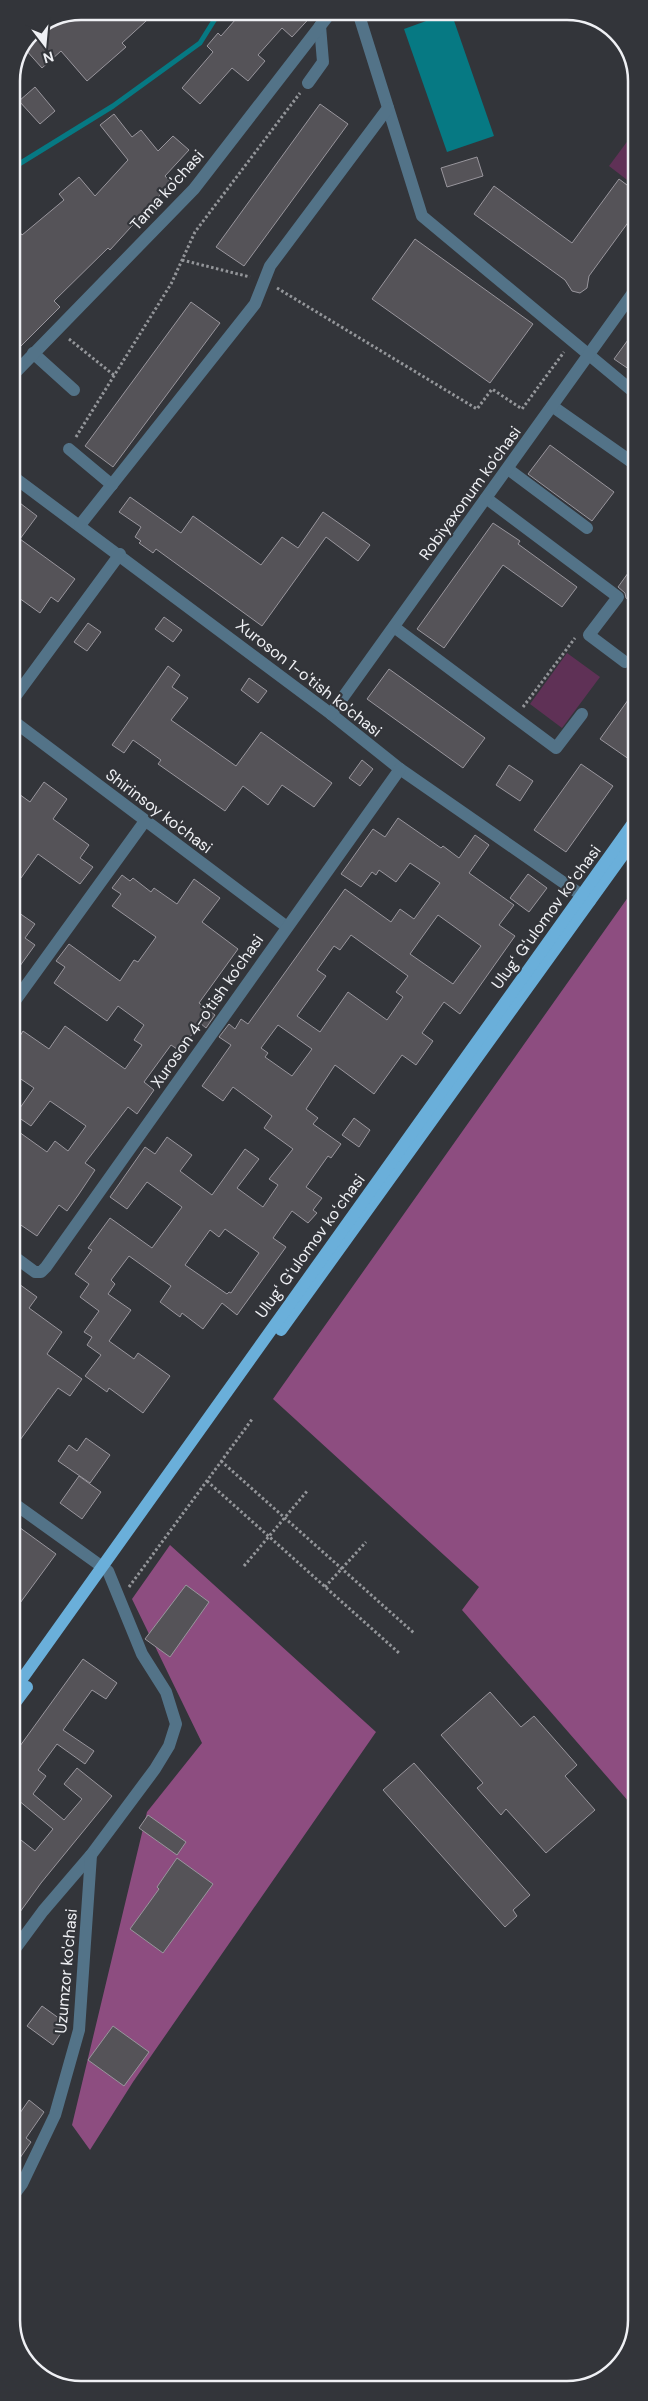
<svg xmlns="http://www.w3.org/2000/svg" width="648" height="2401" font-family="'DM Sans',sans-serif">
<rect width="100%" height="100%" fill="#33353a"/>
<g fill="#5f3156">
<path d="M635,131V186L609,166Z"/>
<path d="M567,653L600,677L562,728L530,704Z"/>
</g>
<g fill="#8d4d80">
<path d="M636,886V1810L462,1610L479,1587L273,1399Z"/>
<path d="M170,1545L376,1732L133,2082L90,2150L72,2125L147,1812L202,1743L132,1599Z"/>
</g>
<path fill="#067983" d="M451,12L494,136L447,152L404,29Z"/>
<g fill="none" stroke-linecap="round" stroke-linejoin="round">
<path stroke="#067983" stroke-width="5" d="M11,169L113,106L200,43L220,11"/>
</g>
<g fill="#555358" stroke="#99969d" fill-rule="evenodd">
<path d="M81,11H157L122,43L126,47L87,81L61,51L42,68L25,49L56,21Z"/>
<path d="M243,11L315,12L292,37L282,28L258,55L265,61L248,81L232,68L200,104L182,88L213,52L207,46L218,33L221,36Z"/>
<path d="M35,87L55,111L40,124L19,101Z"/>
<path d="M320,104L348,124L244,266L216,247Z"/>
<path d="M114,114L132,137L141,130L158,151L173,136L189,150L165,176L171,183L110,250L108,248L54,301L60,307L11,356V221L22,235L64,200L59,194L79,177L95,196L128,160L100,125Z"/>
<path d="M477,157L483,176L447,187L441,168Z"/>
<path d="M619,179L635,191V213L589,276L587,288L580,293L572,291L565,280L474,214L494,186L572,243Z"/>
<path d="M415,239L533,324L490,383L372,299Z"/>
<path d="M191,302L220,323L113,467L85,446Z"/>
<path d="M636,329V374L614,359Z"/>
<path d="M550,445L614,492L592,521L528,474Z"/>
<path d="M12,497L37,516L20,539L75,579L58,602L51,597L40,613L12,593Z"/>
<path d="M130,497L181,533L193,516L261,565L282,537L298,548L323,512L370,545L358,561L326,537L262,626L156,549L153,553L139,543L141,541L135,537L141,527L119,512Z"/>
<path d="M493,523L520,541L518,544L577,587L562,607L503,565L444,648L417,629Z"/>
<path d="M636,562V605L626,598L625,593L618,587Z"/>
<path d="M164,617L182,630L173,642L155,629Z"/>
<path d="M88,623L101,632L87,651L74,642Z"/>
<path d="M168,666L180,675L172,687L188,698L171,720L236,766L261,732L332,783L314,807L282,785L268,805L243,786L225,811L158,764L161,760L133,740L124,753L112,745Z"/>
<path d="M389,669L485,738L463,768L367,699Z"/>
<path d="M249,678L267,691L258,703L241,690Z"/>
<path d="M636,689V764L600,739Z"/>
<path d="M362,760L373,769L360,786L349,778Z"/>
<path d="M581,764L613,786L566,852L534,830Z"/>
<path d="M509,765L533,781L520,801L496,785Z"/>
<path d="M44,782L67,799L53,819L89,845L80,858L93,867L80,884L38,854L21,878L12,871V789L30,802Z"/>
<path d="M398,818L441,848L443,846L459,858L475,835L489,845L469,873L514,905L499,925L515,936L460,1014L444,1002L422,1033L433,1041L416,1065L402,1055L374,1094L335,1065L306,1109L318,1118L313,1124L341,1144L331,1158L328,1156L306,1187L322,1198L313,1210L317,1213L308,1223L292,1211L273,1238L286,1247L237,1315L222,1303L203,1329L182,1313L180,1317L160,1302L171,1286L129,1256L111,1280L115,1284L108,1294L131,1310L109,1341L134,1359L138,1353L170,1376L143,1413L109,1388L107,1392L85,1376L101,1355L87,1345L92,1337L84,1332L99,1311L80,1297L89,1284L75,1274L92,1250L88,1248L110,1218L152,1248L182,1207L147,1182L127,1209L110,1197L145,1147L155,1154L167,1137L192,1155L180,1171L212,1195L245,1149L259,1159L237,1188L263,1207L278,1185L269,1179L293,1149L264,1128L272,1116L233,1087L223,1101L202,1086L231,1045L219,1037L229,1024L235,1029L241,1019L248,1024L345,889L391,922L400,909L414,919L440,883L410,863L396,882L379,870L376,875L372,872L361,887L341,874L373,829L385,837ZM438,915L481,946L453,984L410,954ZM351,935L408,976L396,992L403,997L387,1020L348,992L320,1032L297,1016L326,976L317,970L334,946L340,950ZM278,1025L312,1049L292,1076L265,1057L268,1053L261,1048ZM225,1229L259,1253L231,1293L229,1292L227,1294L185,1265L210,1230L219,1237Z"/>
<path d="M528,874L547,888L529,912L510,898Z"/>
<path d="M122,875L130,881L133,878L151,892L154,888L177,904L194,879L220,898L202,922L238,949L199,1003L215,1015L206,1028L200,1023L180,1051L171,1045L144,1082L154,1090L137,1114L128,1107L85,1163L95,1170L79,1194L67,1211L59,1205L37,1236L12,1219V1127L47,1152L55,1141L68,1151L86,1126L50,1101L31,1126L15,1115L34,1088L12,1073V1030L20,1036L23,1031L49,1049L65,1026L125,1069L142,1045L134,1040L144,1025L118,1006L107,1021L54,983L65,967L56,961L69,944L120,981L134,960L138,962L156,937L112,906L121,894L112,888Z"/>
<path d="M12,908L35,924L25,938L35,945L12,977Z"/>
<path d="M354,1118L370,1130L359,1147L342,1135Z"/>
<path d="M12,1279L37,1297L29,1308L62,1332L47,1354L82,1379L70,1396L58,1388L12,1451Z"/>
<path d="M86,1438L110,1455L90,1483L58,1461L69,1445L77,1451Z"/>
<path d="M79,1476L101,1492L82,1519L60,1503Z"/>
<path d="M12,1522L56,1554L12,1614Z"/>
<path d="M186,1585L209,1602L170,1657L145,1639Z"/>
<path d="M83,1659L117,1683L106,1699L92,1690L63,1730L94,1751L85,1764L57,1744L38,1770L46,1776L33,1794L64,1820L82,1799L64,1784L77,1768L112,1796L41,1883L12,1923V1833L35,1851L53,1829L12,1795V1757Z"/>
<path d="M490,1692L521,1727L534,1716L577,1765L565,1776L595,1810L546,1853L506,1809L501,1815L477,1788L483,1783L441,1735Z"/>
<path d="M414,1763L530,1895L513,1910L517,1916L505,1927L383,1790Z"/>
<path d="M148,1815L186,1842L177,1855L139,1828Z"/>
<path d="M177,1858L213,1884L163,1953L130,1929L159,1889L157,1887Z"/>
<path d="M42,2006L67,2024L53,2045L27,2026Z"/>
<path d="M113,2026L149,2052L124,2086L88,2060Z"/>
<path d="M29,2100L44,2112L26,2138L31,2142L13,2168V2123Z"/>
</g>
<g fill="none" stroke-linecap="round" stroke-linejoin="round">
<g stroke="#94969a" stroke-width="3" stroke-dasharray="2.5 2.5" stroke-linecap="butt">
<path d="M182,260L250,277"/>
<path d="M277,288L477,409L492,389L522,409L564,352"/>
<path d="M69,339L115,376"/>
<path d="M76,437L171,284L195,232L300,93"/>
<path d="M523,707L575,638"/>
<path d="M221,1461L415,1634"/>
<path d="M207,1481L399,1653"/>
<path d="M244,1566L308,1490"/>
<path d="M129,1587L253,1418"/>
<path d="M325,1587L366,1542"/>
</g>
<g stroke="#537388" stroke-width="12">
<path d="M358,12L422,216L636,394"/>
<path d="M308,83L323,62L320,26"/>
<path d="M33,353L74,390"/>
<path d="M11,377L194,189L331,12"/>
<path d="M552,406L636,465"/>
<path d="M69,449L112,485"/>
<path d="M508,469L587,528"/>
<path d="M11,475L331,714L400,769L590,901"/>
<path d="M486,498L618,597L589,635L625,662"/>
<path d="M80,525L255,304L270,266L388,108"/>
<path d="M394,627L556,748L582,714"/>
<path d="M12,701L120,554"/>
<path d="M331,714L635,290"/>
<path d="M12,720L287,927"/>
<path d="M12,1005L145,821"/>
<path d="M12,1255L35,1272H41L46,1267L400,769"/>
<path d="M12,1502L108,1571L142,1654L166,1692L176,1724L169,1746L155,1769L91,1855L43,1911L12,1953"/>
<path d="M13,2196L22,2184L55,2115L79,2030L91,1855"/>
</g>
<g stroke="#6aafda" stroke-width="12">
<path d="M281,1330L636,837"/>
<path d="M12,1693L636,819"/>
<path d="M12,1707L27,1687"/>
</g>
</g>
<g text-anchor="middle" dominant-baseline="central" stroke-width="4.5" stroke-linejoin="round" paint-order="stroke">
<g font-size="16" fill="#eff0f4" stroke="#33353a">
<text transform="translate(167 190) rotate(-48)">Tama ko'chasi</text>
<text transform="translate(470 493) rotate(-54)">Robiyaxonum ko'chasi</text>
<text transform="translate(309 678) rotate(38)">Хuroson 1-o'tish ko'chasi</text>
<text transform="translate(159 811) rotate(37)">Shirinsoy ko'chasi</text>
<text transform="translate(546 917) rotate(-54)">Ulugʻ Gʻulomov koʻchasi</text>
<text transform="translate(207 1011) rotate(-55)">Xuroson 4-o'tish ko'chasi</text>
<text transform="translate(310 1246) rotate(-54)">Ulugʻ Gʻulomov koʻchasi</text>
<text transform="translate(66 1971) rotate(-85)">Uzumzor ko'chasi</text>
</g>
</g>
<path d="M0 0H648V2401H0ZM81 20H567A61 61 0 0 1 628 81V2320A61 61 0 0 1 567 2381H81A61 61 0 0 1 20 2320V81A61 61 0 0 1 81 20Z" fill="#33353a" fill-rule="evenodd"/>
<path fill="none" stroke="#eff0f4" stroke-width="2.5" d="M81 20H567A61 61 0 0 1 628 81V2320A61 61 0 0 1 567 2381H81A61 61 0 0 1 20 2320V81A61 61 0 0 1 81 20Z"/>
<g transform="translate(45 45) rotate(164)" stroke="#33353a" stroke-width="4" paint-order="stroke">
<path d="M0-4L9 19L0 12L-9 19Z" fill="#eff0f4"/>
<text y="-8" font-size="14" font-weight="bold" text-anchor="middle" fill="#eff0f4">N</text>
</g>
</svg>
